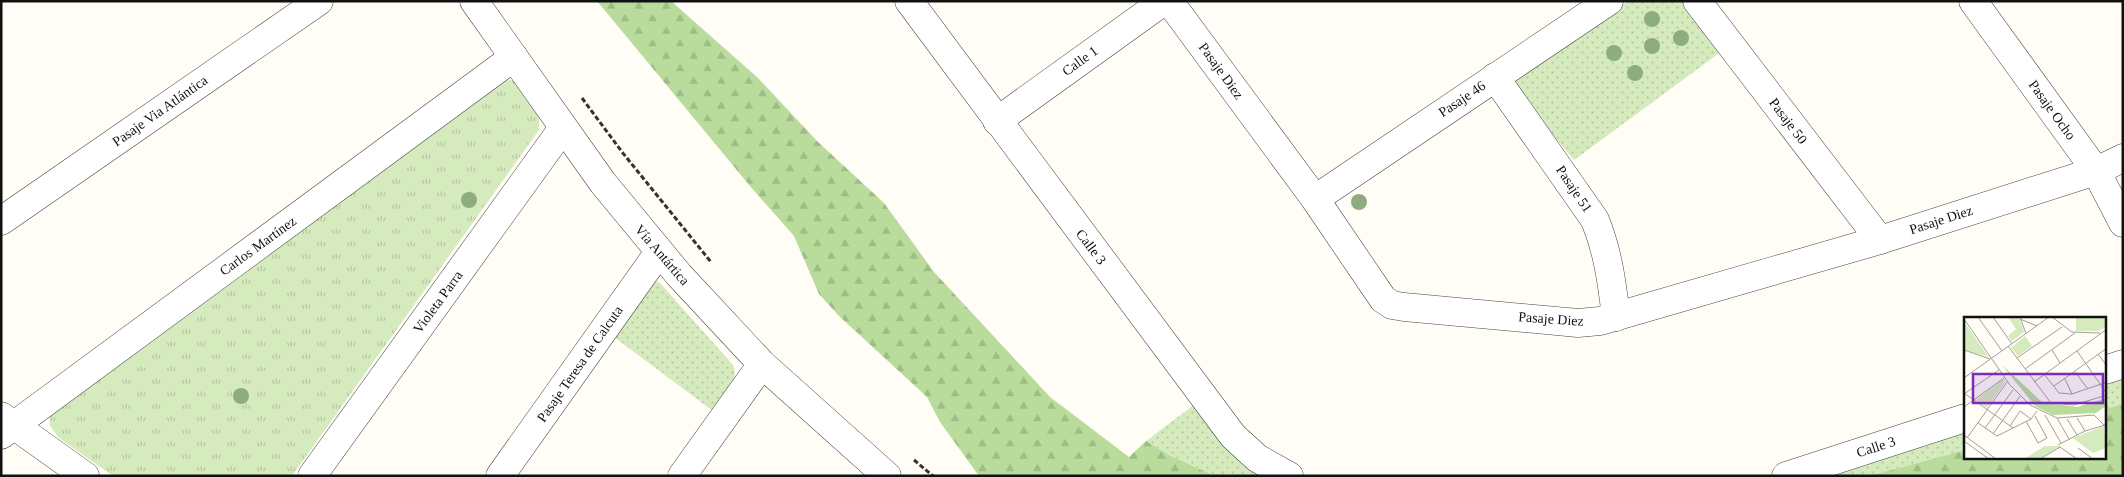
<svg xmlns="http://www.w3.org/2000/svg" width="2124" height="477" font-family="'Times New Roman',serif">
<defs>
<pattern id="grass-dots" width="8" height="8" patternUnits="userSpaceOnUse" patternTransform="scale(1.25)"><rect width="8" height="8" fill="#d5ebbd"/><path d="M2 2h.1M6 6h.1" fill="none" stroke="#b6c8a1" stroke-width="1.8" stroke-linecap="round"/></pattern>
<pattern id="forest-firs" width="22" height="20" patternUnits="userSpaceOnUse" patternTransform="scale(1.25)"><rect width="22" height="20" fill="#b9dc9c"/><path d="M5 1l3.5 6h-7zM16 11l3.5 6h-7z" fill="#9ebc85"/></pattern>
<pattern id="park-tufts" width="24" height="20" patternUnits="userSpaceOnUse" patternTransform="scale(1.25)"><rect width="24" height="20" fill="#d5ebbd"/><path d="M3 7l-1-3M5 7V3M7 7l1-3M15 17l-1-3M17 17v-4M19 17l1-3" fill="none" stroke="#b6c8a1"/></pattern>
</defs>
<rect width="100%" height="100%" fill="#fffdf5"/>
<g fill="url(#grass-dots)">
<path d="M1628,1H1686L1722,51L1574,160L1513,88V75L1566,44Z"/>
<path d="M655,281L660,283L733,365C740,384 725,397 713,411L610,334L650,282Z"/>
<path d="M2123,374V404L2105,409V380Z"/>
<path d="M1195,404L1272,476H1215L1169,455L1146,441Z"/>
<path d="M1965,428V450L1869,476H1808Z"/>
</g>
<g fill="url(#forest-firs)">
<path d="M597,1H671L758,78L818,142L884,203L934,272L1050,397L1129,457L1146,441L1169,455L1215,476H979L940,422L927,397L839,316L819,294L794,236L750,186Z"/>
<path d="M2123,404V476H1869L1965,450V458H2105V409Z"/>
</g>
<path fill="url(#park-tufts)" d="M497,78L515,81L539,116V130L292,476H113L59,438L50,426V414Z"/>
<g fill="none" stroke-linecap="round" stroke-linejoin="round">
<defs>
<g id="minor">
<path d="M474,1L603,183L679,275L762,364L887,476"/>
<path d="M909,1L1233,436L1257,458L1289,476"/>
<path d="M1169,1L1315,199L1383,299L1392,305L1404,307L1578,323L1600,321L1880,240L2096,171L2123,158"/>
<path d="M1697,1L1880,240"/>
<path d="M1973,1L2096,171L2123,223"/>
<path d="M1495,77L1595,220C1608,252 1612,283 1616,317"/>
<path d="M997,121L1164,1"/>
<path d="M1315,199L1609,1"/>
<path d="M1,221L319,1"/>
<path d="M2105,370L2123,364"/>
<path d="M1,416L85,476"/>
<path d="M1,435L514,57"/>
<path d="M312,476L563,128"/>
<path d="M500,476L659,252"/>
<path d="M682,476L762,364"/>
<path d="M1786,476L1965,418"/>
</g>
</defs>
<use href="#minor" stroke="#444" stroke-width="29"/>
<g stroke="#333" stroke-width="3" stroke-dasharray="5 2.5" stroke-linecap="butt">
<path d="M582,98L622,152L711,262"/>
<path d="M914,460L933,476"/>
</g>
<use href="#minor" stroke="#fff" stroke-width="28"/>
</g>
<g fill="#8dad7f">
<circle cx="1652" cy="19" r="8"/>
<circle cx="1681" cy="38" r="8"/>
<circle cx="1652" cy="46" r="8"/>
<circle cx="1614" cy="53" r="8"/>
<circle cx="1635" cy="73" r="8"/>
<circle cx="469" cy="200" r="8"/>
<circle cx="1359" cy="202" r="8"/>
<circle cx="241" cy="396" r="8"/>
</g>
<g text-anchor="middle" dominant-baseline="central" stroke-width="5" stroke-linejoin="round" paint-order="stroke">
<g font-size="14" fill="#111" stroke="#fff">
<text transform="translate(1080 61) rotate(-36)">Calle 1</text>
<text transform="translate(1221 71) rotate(54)">Pasaje Diez</text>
<text transform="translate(1462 99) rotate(-34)">Pasaje 46</text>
<text transform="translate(2052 110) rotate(54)">Pasaje Ocho</text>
<text transform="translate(160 111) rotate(-35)">Pasaje Via Atlántica</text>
<text transform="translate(1788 121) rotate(53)">Pasaje 50</text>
<text transform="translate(1574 189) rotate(56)">Pasaje 51</text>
<text transform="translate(1941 220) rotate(-18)">Pasaje Diez</text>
<text transform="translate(258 246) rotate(-36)">Carlos Martínez</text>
<text transform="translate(1091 247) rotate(53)">Calle 3</text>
<text transform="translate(662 255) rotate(49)">Vía Antártica</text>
<text transform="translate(438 302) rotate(-54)">Violeta Parra</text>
<text transform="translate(1551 319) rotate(4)">Pasaje Diez</text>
<text transform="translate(580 364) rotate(-55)">Pasaje Teresa de Calcuta</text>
<text transform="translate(1876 447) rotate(-18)">Calle 3</text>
</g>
</g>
<g transform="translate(1964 317)">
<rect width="142" height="142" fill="#fffdf5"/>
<path d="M44,0H55L60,15L48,24L44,19L52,12ZM112,0H142V10L134,14H112ZM0,5L25,40L0,33ZM140,109L142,131L129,136L109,121ZM81,129H97L75,142H60Z" fill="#d5ebbd"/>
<path d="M38,48L78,85L113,90L142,81V89L132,96L89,98L71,89Z" fill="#b9dc9c"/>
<path d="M61,19L68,29L54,39L47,31ZM39,62L42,64L23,91L12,83Z" fill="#d5ebbd"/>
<path fill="none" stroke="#a09f9a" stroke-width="1" d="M14,0L38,34M29,0L48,27M56,0L62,17M88,0L108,15L136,16M0,2L46,68L66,88L93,101L130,98L143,111M56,2L73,9M44,29L87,86L110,88L143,78M0,33L26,42M88,33L96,46M113,34L143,77M134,37L143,49M53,41L98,10M61,52L111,16M111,55L124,72M80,57L95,76L108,77L143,65M0,61L85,0M101,62L108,77M70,65L143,12M90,69L143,31M0,76L49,111M0,77L35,53M0,90L40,61M81,98L97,126M93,101L105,122M113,101L121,114M103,102L113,118M62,104L74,126L83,121L71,99M14,106L33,119L67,102L73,94M46,109L56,94L67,102M21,111L49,73M29,117L56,79M0,118L32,142M3,121L43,65M0,124L25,142M94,128L121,114L141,108M114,131L129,142M76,142L96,130L113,142"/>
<path fill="#7b2cbf" fill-opacity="0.15" stroke="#7b2cbf" stroke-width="2.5" d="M9,57H139V86H9Z"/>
<rect width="142" height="142" fill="none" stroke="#111" stroke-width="2.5"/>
</g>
<rect width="2124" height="477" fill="none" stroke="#111111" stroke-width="5"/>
</svg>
